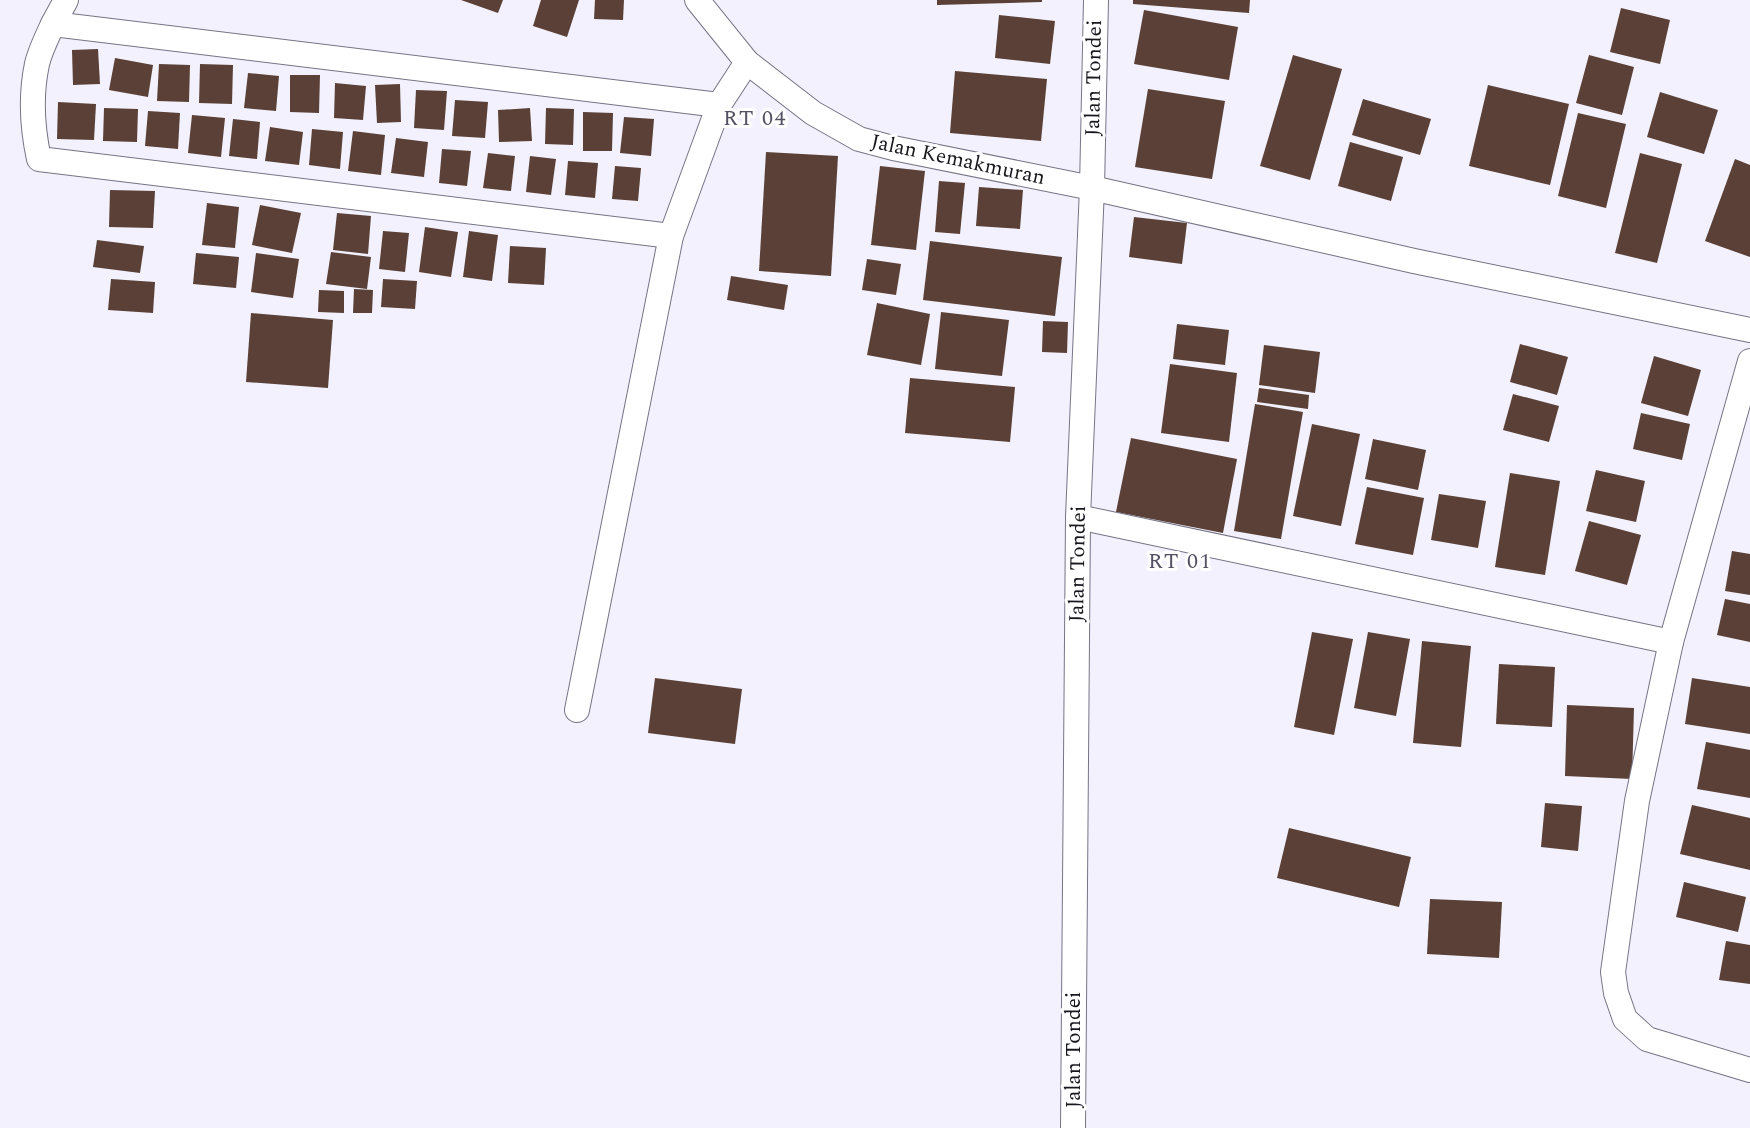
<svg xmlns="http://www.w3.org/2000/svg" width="1750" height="1128" font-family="Spectral,serif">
<rect width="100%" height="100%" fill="#f2f1fd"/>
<g fill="#5a4036">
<path d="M461,0H503L498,13Z"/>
<path d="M541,0H579L567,37L533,26Z"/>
<path d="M595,0H624L623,20L594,19Z"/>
<path d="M937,0H1042V2L937,5Z"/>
<path d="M1133,0H1250L1249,13L1133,4Z"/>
<path d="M1621,8L1670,20L1660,64L1610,52Z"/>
<path d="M1144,10L1238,27L1229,80L1134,64Z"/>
<path d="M999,15L1055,21L1050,64L995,58Z"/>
<path d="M98,49L100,84L73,85L72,50Z"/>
<path d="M1293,55L1342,69L1310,180L1260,166Z"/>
<path d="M1589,55L1634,67L1622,115L1576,103Z"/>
<path d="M115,58L153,65L148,97L109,90Z"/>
<path d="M159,64L190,65L189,102L157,101Z"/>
<path d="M200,64L233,65L232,104L199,103Z"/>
<path d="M955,71L1047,79L1041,141L950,133Z"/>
<path d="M248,73L279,76L276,111L244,108Z"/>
<path d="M290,75H320L319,113L290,112Z"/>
<path d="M335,83L366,86L363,120L334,118Z"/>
<path d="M400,84L401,122L377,123L375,85Z"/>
<path d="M1488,85L1569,104L1550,185L1469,166Z"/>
<path d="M1148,89L1225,101L1212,179L1135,167Z"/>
<path d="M416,90L447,91L444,130L414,128Z"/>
<path d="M1660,92L1718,110L1704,154L1647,137Z"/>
<path d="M1363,99L1431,119L1420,155L1352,135Z"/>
<path d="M455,100L488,102L485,138L452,136Z"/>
<path d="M58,102L96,104L94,140L57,139Z"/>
<path d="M104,108L138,109L137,142L103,141Z"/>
<path d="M530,108L532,141L499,142L498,110Z"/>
<path d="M546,108L574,109L573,145L545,144Z"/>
<path d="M148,111L180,113L178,149L145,146Z"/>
<path d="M583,112L613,113L612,151H583Z"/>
<path d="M1578,113L1626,124L1606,208L1558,196Z"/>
<path d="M192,115L225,118L221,157L188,153Z"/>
<path d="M624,117L654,119L651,156L620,153Z"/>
<path d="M233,119L260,122L257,159L229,156Z"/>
<path d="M270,127L303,132L299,165L265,161Z"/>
<path d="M312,129L343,132L340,169L309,165Z"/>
<path d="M353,131L385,135L381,175L348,171Z"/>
<path d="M396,138L428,142L424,177L391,173Z"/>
<path d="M1350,142L1403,157L1391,201L1338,186Z"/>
<path d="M442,149L471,151L467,186L439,183Z"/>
<path d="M766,152L838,156L831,276L759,271Z"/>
<path d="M488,153L515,156L511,191L483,188Z"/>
<path d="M1640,153L1682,164L1657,263L1615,253Z"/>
<path d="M530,156L556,159L551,195L526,192Z"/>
<path d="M1735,159L1750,165V257L1705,241Z"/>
<path d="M568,161L598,163L595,198L565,195Z"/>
<path d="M615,166L641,168L638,201L612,199Z"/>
<path d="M880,166L925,171L916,250L871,245Z"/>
<path d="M939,181L965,183L960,234L935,232Z"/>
<path d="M979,187L1023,190L1020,229L976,226Z"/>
<path d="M110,190L155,191L153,228L109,227Z"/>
<path d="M207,203L239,207L235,248L202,245Z"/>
<path d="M260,205L301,213L292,253L252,245Z"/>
<path d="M337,213L371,216L368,254L333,250Z"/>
<path d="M1134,217L1187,223L1182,264L1129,257Z"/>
<path d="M425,227L458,232L451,277L419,272Z"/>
<path d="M383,231L409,233L405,272L379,269Z"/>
<path d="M469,231L498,235L492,281L463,277Z"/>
<path d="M97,240L144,246L140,273L93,267Z"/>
<path d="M930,241L1062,257L1055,316L923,300Z"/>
<path d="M510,246L546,248L544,285L508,283Z"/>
<path d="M331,252L371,257L367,289L326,284Z"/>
<path d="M196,253L239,257L236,288L193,284Z"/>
<path d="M256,253L299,259L293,298L251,292Z"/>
<path d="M867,259L901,264L896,295L862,290Z"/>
<path d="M731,276L788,285L784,310L727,300Z"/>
<path d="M111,279L155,282L153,313L108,310Z"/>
<path d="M383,279L417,281L415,309L381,307Z"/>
<path d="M354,289L373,290L372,313H353Z"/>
<path d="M319,290L344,291V313L318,312Z"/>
<path d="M877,303L930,314L921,365L867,355Z"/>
<path d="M941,312L1009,320L1002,376L935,369Z"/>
<path d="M251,313L333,320L328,388L246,382Z"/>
<path d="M1043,321L1068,322L1067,353L1042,352Z"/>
<path d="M1177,324L1229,330L1225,365L1173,359Z"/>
<path d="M1520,344L1568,357L1557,395L1510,382Z"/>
<path d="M1264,345L1320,352L1315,393L1259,385Z"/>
<path d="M1654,356L1701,370L1688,416L1641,403Z"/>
<path d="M1170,364L1237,373L1229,442L1161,433Z"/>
<path d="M910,378L1015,387L1010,442L905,433Z"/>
<path d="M1259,388L1309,395L1308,409L1257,402Z"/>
<path d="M1513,394L1559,406L1549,442L1503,430Z"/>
<path d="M1255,404L1303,412L1281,539L1234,531Z"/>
<path d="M1641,413L1690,424L1682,460L1633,449Z"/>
<path d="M1312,424L1360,434L1341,526L1293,516Z"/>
<path d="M1131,438L1237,459L1223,533L1116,512Z"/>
<path d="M1373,439L1426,450L1418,490L1365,479Z"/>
<path d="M1596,470L1645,481L1636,522L1586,511Z"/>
<path d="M1510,473L1560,481L1545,575L1495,567Z"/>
<path d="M1367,487L1424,498L1413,555L1355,544Z"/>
<path d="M1439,494L1486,501L1478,548L1431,540Z"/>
<path d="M1589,521L1641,535L1627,585L1575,571Z"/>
<path d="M1732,551L1750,554V595L1725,591Z"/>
<path d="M1725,599L1750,604V642L1717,635Z"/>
<path d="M1312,632L1353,639L1334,735L1294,727Z"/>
<path d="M1368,632L1410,639L1396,716L1354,708Z"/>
<path d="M1422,641L1471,646L1461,747L1413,743Z"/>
<path d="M1499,664L1555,667L1552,727L1496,724Z"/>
<path d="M655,678L742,689L735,744L648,733Z"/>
<path d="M1692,678L1750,687V734L1685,724Z"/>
<path d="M1567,705L1634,708L1632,779L1565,776Z"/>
<path d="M1706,742L1750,750V798L1697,789Z"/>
<path d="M1545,803L1582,806L1578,851L1541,847Z"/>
<path d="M1692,805L1750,818V870L1680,854Z"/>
<path d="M1289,828L1411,857L1399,907L1277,878Z"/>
<path d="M1684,882L1746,897L1738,932L1676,917Z"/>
<path d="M1430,899L1502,902L1499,958L1427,954Z"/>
<path d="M1726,941L1750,945V984L1719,980Z"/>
</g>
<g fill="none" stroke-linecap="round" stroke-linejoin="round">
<defs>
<g id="street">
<path d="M66,0L53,24L719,105"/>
<path d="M697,0L747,62L813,113L859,139L893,148L1092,188L1414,261L1750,330"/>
<path d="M53,24C47,37 40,51 37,64C30,97 32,127 39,159L671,236"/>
<path d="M1750,361L1671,642L1637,801L1613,972L1616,993L1625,1019L1647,1039L1750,1070"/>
<path d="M1078,517L1671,642"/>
<path d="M577,710L671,236L719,105L747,62"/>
<path d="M1073,1128L1078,517L1092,188L1096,0"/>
</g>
</defs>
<use href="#street" stroke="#767485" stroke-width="26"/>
<use href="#street" stroke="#fff" stroke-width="24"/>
</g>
<g text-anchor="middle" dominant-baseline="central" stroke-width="6" stroke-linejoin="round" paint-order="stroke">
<g font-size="21" fill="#18171e" stroke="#fff">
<text transform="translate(1094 78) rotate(-89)">Jalan Tondei</text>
<text transform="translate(958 160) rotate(12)">Jalan Kemakmuran</text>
<text transform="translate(1078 564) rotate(-89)">Jalan Tondei</text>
<text transform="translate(1074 1050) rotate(-90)">Jalan Tondei</text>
</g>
<g font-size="22" letter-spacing="1.5" fill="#555363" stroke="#fff">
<text x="755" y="118">RT 04</text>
<text x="1180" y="561">RT 01</text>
</g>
</g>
</svg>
